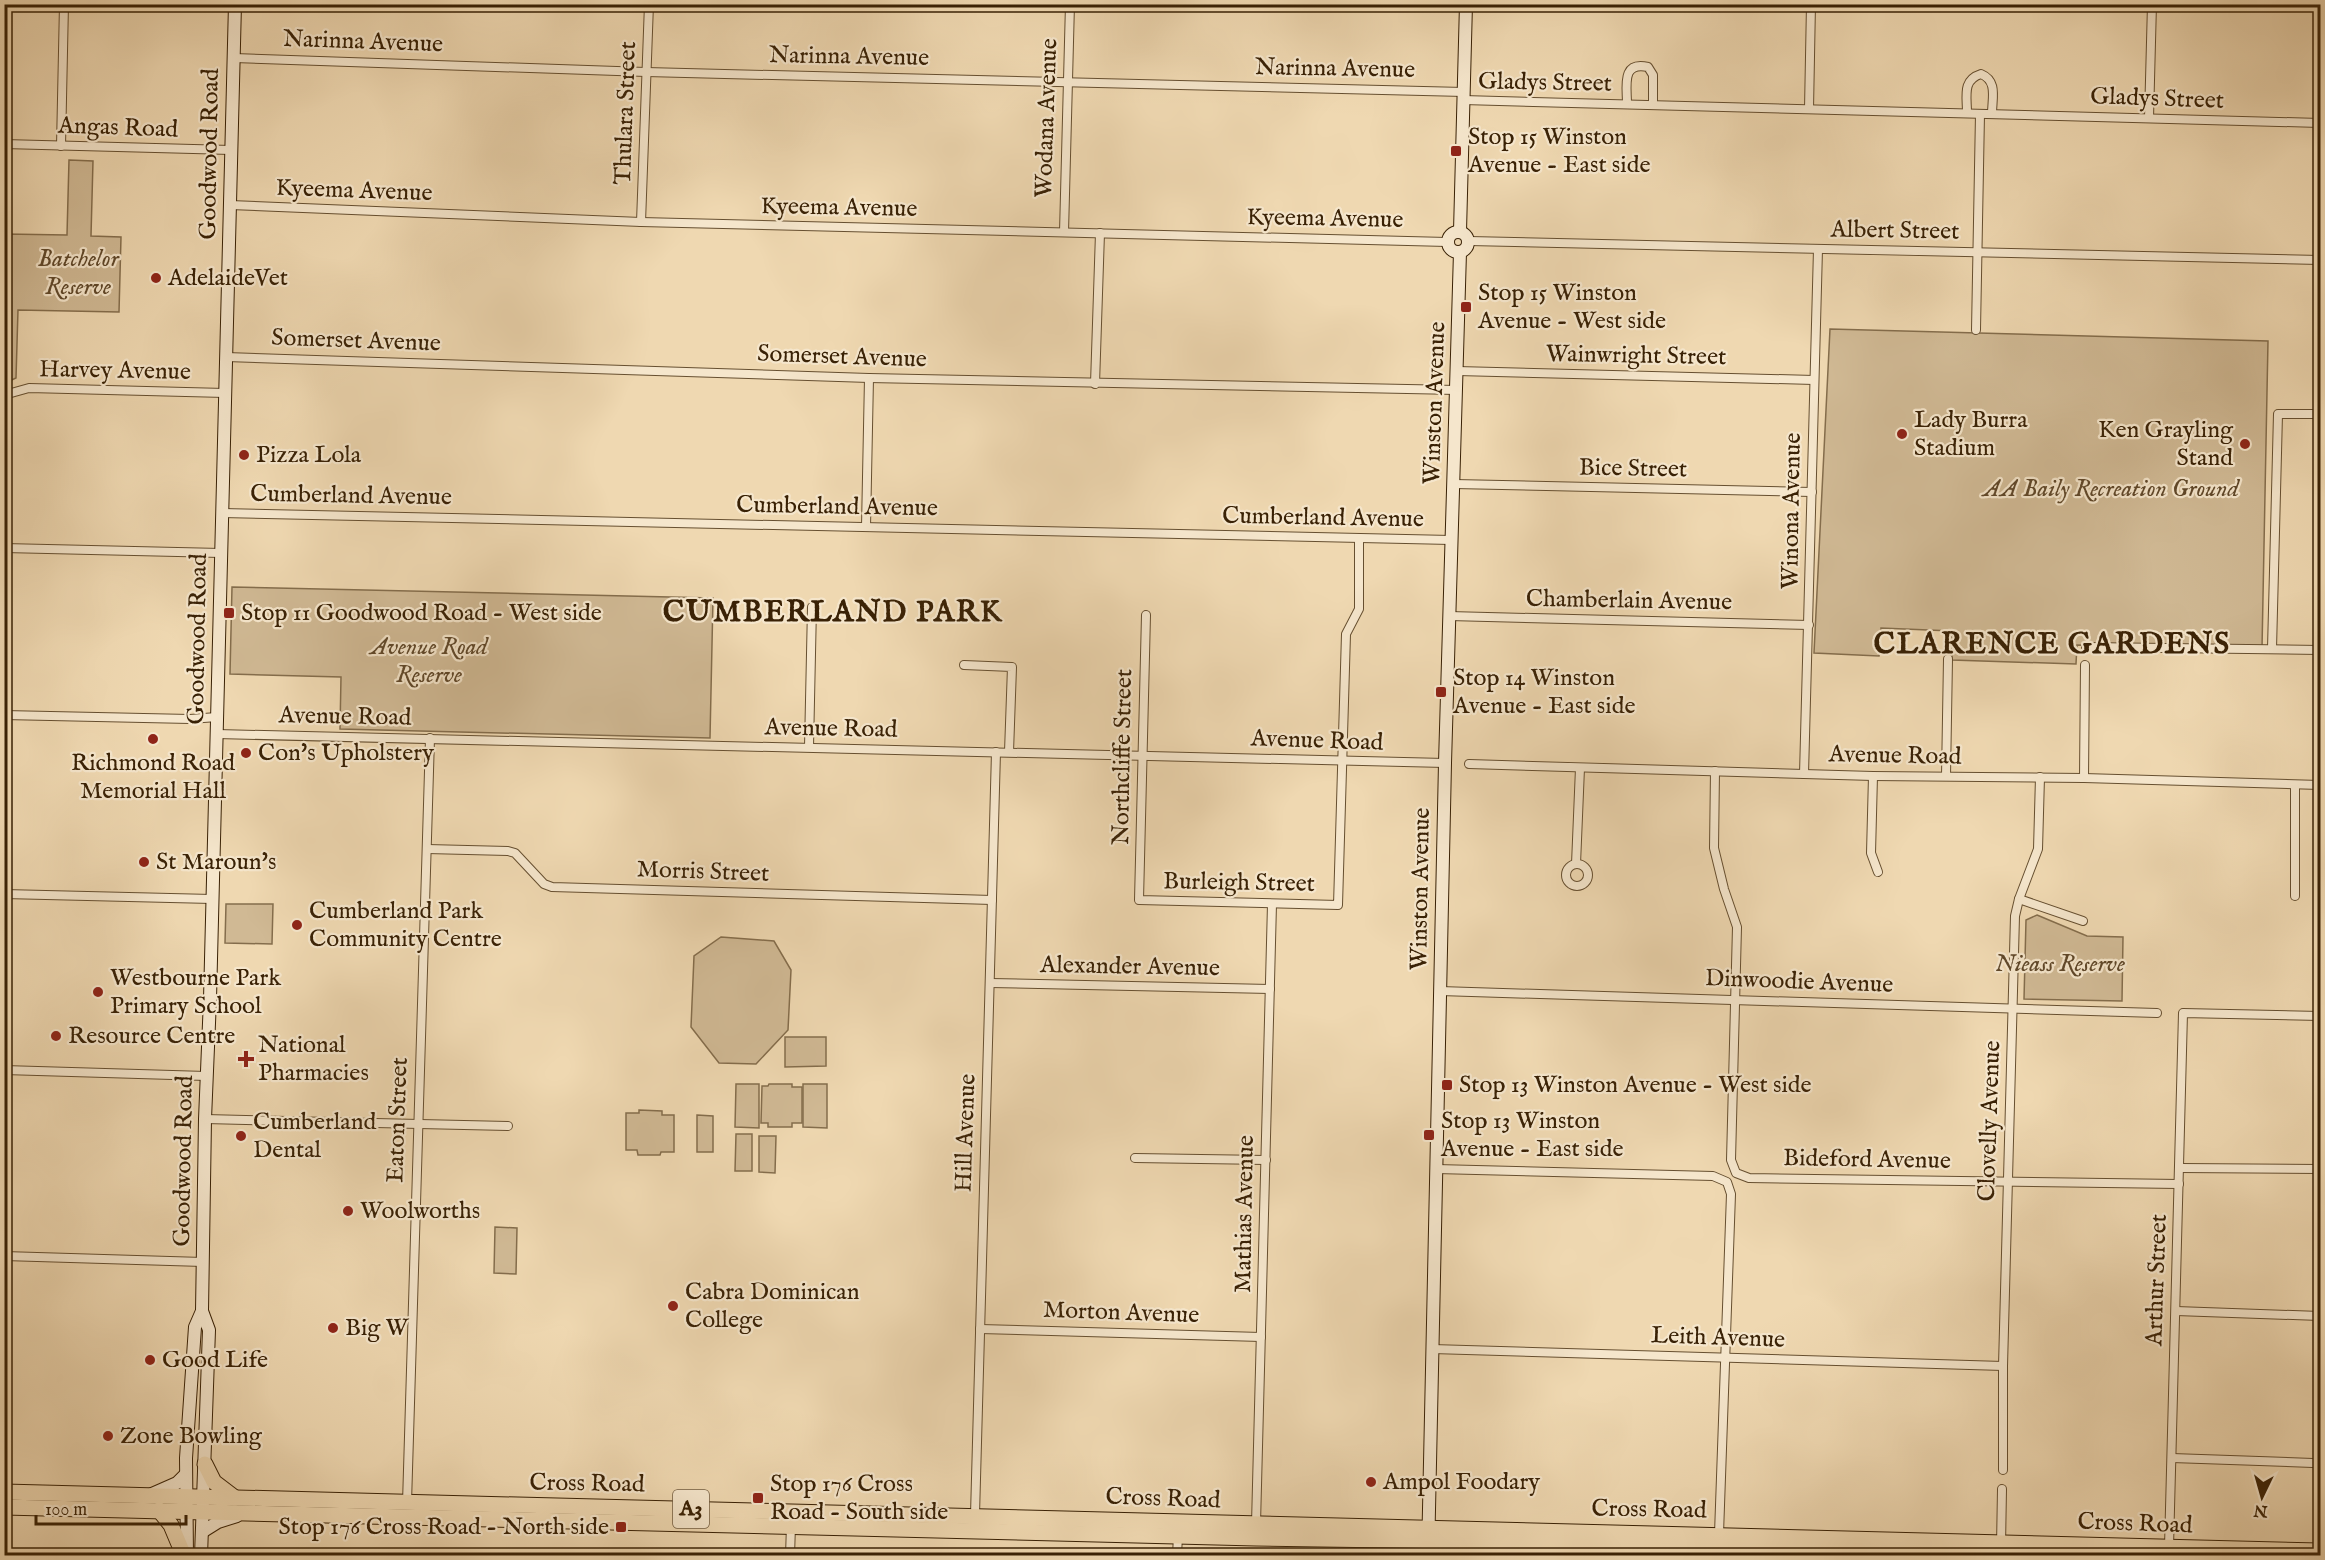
<svg xmlns="http://www.w3.org/2000/svg" width="2325" height="1560" font-family="'IM FELL English',serif">
<rect width="100%" height="100%" fill="#efd8b1"/>
<filter id="stains"><feTurbulence type="fractalNoise" baseFrequency=".00333" numOctaves="4"/><feColorMatrix values="0 0 0 0 .2 0 0 0 0 .09 0 0 0 0 .02 0 0 0 .5 -.17"/></filter>
<radialGradient id="worn" r=".72"><stop offset=".6" stop-color="#630" stop-opacity="0"/><stop offset="1" stop-color="#630" stop-opacity=".3"/></radialGradient>
<g fill="#d0b994" stroke="#846d4c" stroke-width="1.5">
<path d="M69,160L93,161L91,236L121,237L119,312L18,310L16,378L5,383V234L67,235Z"/>
<path d="M1830,329L2268,341L2262,648L2077,645L2076,664L1952,660V631L1881,628L1879,656L1814,653Z"/>
<path d="M232,587L713,598L710,738L340,729L341,677L230,674Z"/>
<path d="M226,904H273L272,944L225,943Z"/>
<path d="M2037,915L2087,936L2123,937L2122,1001L2024,999L2026,920Z"/>
<path d="M721,937L774,941L791,970L788,1030L756,1064L719,1063L691,1027L694,956Z"/>
<path d="M785,1037H826V1066L785,1067Z"/>
<path d="M736,1084H759V1128L735,1127Z"/>
<path d="M769,1084H792V1087H802V1123H792V1127H768V1123H761L762,1086H768Z"/>
<path d="M803,1084H827V1128L803,1127Z"/>
<path d="M639,1110L662,1111V1115H674V1152H661L660,1155H638L637,1150H626V1113H639Z"/>
<path d="M697,1115L713,1116V1152H697Z"/>
<path d="M736,1134H752V1171H735Z"/>
<path d="M759,1136H776L775,1173L759,1172Z"/>
<path d="M495,1227L517,1228L516,1274L494,1273Z"/>
</g>
<g fill="none" stroke-linecap="round" stroke-linejoin="round">
<defs>
<g id="street">
<path d="M234,58L646,72L1464,92"/>
<path d="M1463,100L2320,123"/>
<path d="M1627,104C1627,86 1621,61 1648,67L1653,75V105"/>
<path d="M1809,109L1811,4"/>
<path d="M1967,113C1967,96 1962,80 1981,74C1998,81 1992,98 1992,114"/>
<path d="M2149,118L2152,4"/>
<path d="M4,144L231,150"/>
<path d="M61,146L64,4"/>
<path d="M230,205L641,222L1447,242"/>
<path d="M641,222L649,4"/>
<path d="M1064,232L1070,4"/>
<path d="M1469,241L2320,260"/>
<path d="M1976,330L1980,114"/>
<path d="M226,357L869,378L1457,390"/>
<path d="M1457,371L1814,380"/>
<path d="M1095,384L1100,233"/>
<path d="M4,395L29,388L225,393"/>
<path d="M1454,484L1812,492"/>
<path d="M222,513L1451,540"/>
<path d="M866,527L869,378"/>
<path d="M4,548L221,553"/>
<path d="M1146,615L1139,900L1338,905L1346,634L1359,609V538"/>
<path d="M1449,616L1809,625"/>
<path d="M2086,647L2320,650"/>
<path d="M2272,649L2278,414H2320"/>
<path d="M964,665L1012,667L1009,752"/>
<path d="M4,715L190,719L217,717"/>
<path d="M217,734L1445,763"/>
<path d="M809,747L812,607"/>
<path d="M1469,764L1873,776L2084,778L2320,785"/>
<path d="M1715,771L1714,848L1724,889L1737,927L1731,1160L1736,1173L1749,1178L2179,1184"/>
<path d="M1804,774L1818,249"/>
<path d="M1873,776L1871,853L1878,872"/>
<path d="M1946,776L1948,659"/>
<path d="M2084,778L2085,665"/>
<path d="M427,849L508,851L515,853L544,884L552,887L992,900"/>
<path d="M1576,864L1580,768"/>
<circle cx="1577" cy="875" r="11"/>
<path d="M4,894L212,899"/>
<path d="M2295,896V785"/>
<path d="M2019,899L2083,921"/>
<path d="M990,983L1270,989"/>
<path d="M1440,991L2157,1013"/>
<path d="M4,1070L206,1076"/>
<path d="M205,1119L508,1126"/>
<path d="M1135,1158L1266,1160"/>
<path d="M2180,1168L2320,1169"/>
<path d="M1436,1169L1713,1176L1727,1182L1731,1194L1719,1534"/>
<path d="M4,1256L203,1262"/>
<path d="M2176,1311L2320,1316"/>
<path d="M980,1329L1261,1337"/>
<path d="M1432,1349L2003,1366"/>
<path d="M2172,1458L2313,1463"/>
<path d="M2003,1470V1366L2015,916L2019,899L2038,849L2040,777"/>
<path d="M407,1503L430,738"/>
<path d="M975,1515L996,752"/>
<path d="M1256,1524L1272,904"/>
<path d="M2001,1546L2002,1489"/>
<path d="M2169,1547L2183,1013L2320,1016"/>
<path d="M790,1556L791,1525"/>
<path d="M1177,1556L1178,1535"/>
</g>
<g id="secondary">
<path d="M1460,231L1466,4"/>
<circle cx="1458" cy="242" r="10"/>
<path d="M152,1494L177,1483L186,1474"/>
<path d="M202,1532L218,1522L237,1516"/>
<path d="M187,1556L186,1458L195,1327L202,1311"/>
<path d="M201,1556L209,1330L202,1311L205,1119L210,999L235,4"/>
<path d="M1428,1556L1445,763L1460,252"/>
</g>
<g id="highway">
<path d="M205,1464L214,1482L235,1498"/>
<path d="M4,1492L2320,1551"/>
<path d="M4,1507L1256,1538L1589,1543L1997,1556"/>
<path d="M159,1510L171,1525L184,1556"/>
</g>
</defs>
<use href="#street" stroke="#664f30" stroke-width="10"/>
<use href="#secondary" stroke="#392105" stroke-width="14"/>
<use href="#highway" stroke="#392105" stroke-width="17"/>
<use href="#street" stroke="#f5e6cc" stroke-width="8"/>
<use href="#secondary" stroke="#f5e6cc" stroke-width="12"/>
<use href="#highway" stroke="#efd8b1" stroke-width="15"/>
</g>
<g fill="#8f2418" stroke="#f5e6cc" stroke-width="2">
<rect x="1450" y="145" width="12" height="12" rx="3"/>
<circle cx="156" cy="278" r="6"/>
<rect x="1460" y="301" width="12" height="12" rx="3"/>
<circle cx="1902" cy="434" r="6"/>
<circle cx="2245" cy="444" r="6"/>
<circle cx="244" cy="455" r="6"/>
<rect x="223" y="607" width="12" height="12" rx="3"/>
<rect x="1435" y="686" width="12" height="12" rx="3"/>
<circle cx="153" cy="739" r="6"/>
<circle cx="246" cy="753" r="6"/>
<circle cx="144" cy="862" r="6"/>
<circle cx="297" cy="925" r="6"/>
<circle cx="98" cy="992" r="6"/>
<circle cx="56" cy="1036" r="6"/>
<path d="M243 1050h6v6h6v6h-6v6h-6v-6h-6v-6h6z"/>
<rect x="1441" y="1079" width="12" height="12" rx="3"/>
<rect x="1423" y="1129" width="12" height="12" rx="3"/>
<circle cx="241" cy="1136" r="6"/>
<circle cx="348" cy="1211" r="6"/>
<circle cx="673" cy="1306" r="6"/>
<circle cx="333" cy="1328" r="6"/>
<circle cx="150" cy="1360" r="6"/>
<circle cx="108" cy="1436" r="6"/>
<circle cx="1371" cy="1482" r="6"/>
<rect x="752" y="1492" width="12" height="12" rx="3"/>
<rect x="615" y="1521" width="12" height="12" rx="3"/>
</g>
<g text-anchor="middle" dominant-baseline="central" stroke-width="4.5" stroke-linejoin="round" paint-order="stroke">
<rect fill="#f5e6cc" stroke="#715c41" stroke-width="1.5" x="673" y="1490" width="36" height="38" rx="4.5"/>
<g font-size="22" font-weight="bold" fill="#392105">
<text x="691" y="1509">A3</text>
</g>
<g font-size="24" fill="#392105" stroke="#f5e6cc">
<text transform="translate(363 42) rotate(2)">Narinna Avenue</text>
<text transform="translate(849 57) rotate(1)">Narinna Avenue</text>
<text transform="translate(1335 69) rotate(1)">Narinna Avenue</text>
<text transform="translate(1545 83) rotate(1)">Gladys Street</text>
<text transform="translate(2157 99) rotate(2)">Gladys Street</text>
<text transform="translate(626 113) rotate(-88)">Thulara Street</text>
<text transform="translate(1047 118) rotate(-88)">Wodana Avenue</text>
<text transform="translate(118 128) rotate(2)">Angas Road</text>
<text transform="translate(210 154) rotate(-89)">Goodwood Road</text>
<text transform="translate(354 191) rotate(2)">Kyeema Avenue</text>
<text transform="translate(839 208) rotate(1)">Kyeema Avenue</text>
<text transform="translate(1325 219) rotate(1)">Kyeema Avenue</text>
<text transform="translate(1895 231) rotate(1)">Albert Street</text>
<text transform="translate(356 341) rotate(2)">Somerset Avenue</text>
<text transform="translate(1636 356) rotate(1)">Wainwright Street</text>
<text transform="translate(842 357) rotate(2)">Somerset Avenue</text>
<text transform="translate(115 371) rotate(1)">Harvey Avenue</text>
<text transform="translate(1435 403) rotate(-88)">Winston Avenue</text>
<text transform="translate(1633 469) rotate(1)">Bice Street</text>
<text transform="translate(351 496) rotate(1)">Cumberland Avenue</text>
<text transform="translate(837 507) rotate(1)">Cumberland Avenue</text>
<text transform="translate(1792 511) rotate(-89)">Winona Avenue</text>
<text transform="translate(1323 518) rotate(1)">Cumberland Avenue</text>
<text transform="translate(1629 601) rotate(1)">Chamberlain Avenue</text>
<text transform="translate(198 639) rotate(-89)">Goodwood Road</text>
<text transform="translate(345 717) rotate(1)">Avenue Road</text>
<text transform="translate(831 729) rotate(1)">Avenue Road</text>
<text transform="translate(1317 741) rotate(2)">Avenue Road</text>
<text transform="translate(1895 756) rotate(1)">Avenue Road</text>
<text transform="translate(1123 757) rotate(-89)">Northcliffe Street</text>
<text transform="translate(703 872) rotate(2)">Morris Street</text>
<text transform="translate(1239 883) rotate(1)">Burleigh Street</text>
<text transform="translate(1421 889) rotate(-89)">Winston Avenue</text>
<text transform="translate(1130 967) rotate(1)">Alexander Avenue</text>
<text transform="translate(1799 982) rotate(2)">Dinwoodie Avenue</text>
<text transform="translate(398 1120) rotate(-88)">Eaton Street</text>
<text transform="translate(1990 1121) rotate(-88)">Clovelly Avenue</text>
<text transform="translate(966 1133) rotate(-88)">Hill Avenue</text>
<text transform="translate(1867 1160) rotate(1)">Bideford Avenue</text>
<text transform="translate(184 1161) rotate(-89)">Goodwood Road</text>
<text transform="translate(1245 1214) rotate(-89)">Mathias Avenue</text>
<text transform="translate(2157 1280) rotate(-88)">Arthur Street</text>
<text transform="translate(1121 1313) rotate(2)">Morton Avenue</text>
<text transform="translate(1718 1338) rotate(2)">Leith Avenue</text>
<text transform="translate(587 1484) rotate(1)">Cross Road</text>
<text transform="translate(1163 1499) rotate(2)">Cross Road</text>
<text transform="translate(1649 1510) rotate(1)">Cross Road</text>
<text transform="translate(2135 1524) rotate(2)">Cross Road</text>
</g>
<g font-size="24" fill="#392105" stroke="#f5e6cc" text-anchor="start">
<text x="1468" y="137">Stop 15 Winston<tspan x="1468" dy="28">Avenue - East side</tspan></text>
<text x="168" y="278">AdelaideVet</text>
<text x="1478" y="293">Stop 15 Winston<tspan x="1478" dy="28">Avenue - West side</tspan></text>
<text x="1914" y="420">Lady Burra<tspan x="1914" dy="28">Stadium</tspan></text>
<text x="2233" y="430" text-anchor="end">Ken Grayling<tspan x="2233" dy="28">Stand</tspan></text>
<text x="256" y="455">Pizza Lola</text>
<text x="241" y="613">Stop 11 Goodwood Road - West side</text>
<text x="1453" y="678">Stop 14 Winston<tspan x="1453" dy="28">Avenue - East side</tspan></text>
<text x="258" y="753">Con's Upholstery</text>
<text x="153" y="763" text-anchor="middle">Richmond Road<tspan x="153" dy="28">Memorial Hall</tspan></text>
<text x="156" y="862">St Maroun's</text>
<text x="309" y="911">Cumberland Park<tspan x="309" dy="28">Community Centre</tspan></text>
<text x="110" y="978">Westbourne Park<tspan x="110" dy="28">Primary School</tspan></text>
<text x="68" y="1036">Resource Centre</text>
<text x="258" y="1045">National<tspan x="258" dy="28">Pharmacies</tspan></text>
<text x="1459" y="1085">Stop 13 Winston Avenue - West side</text>
<text x="1441" y="1121">Stop 13 Winston<tspan x="1441" dy="28">Avenue - East side</tspan></text>
<text x="253" y="1122">Cumberland<tspan x="253" dy="28">Dental</tspan></text>
<text x="360" y="1211">Woolworths</text>
<text x="685" y="1292">Cabra Dominican<tspan x="685" dy="28">College</tspan></text>
<text x="345" y="1328">Big W</text>
<text x="162" y="1360">Good Life</text>
<text x="120" y="1436">Zone Bowling</text>
<text x="1383" y="1482">Ampol Foodary</text>
<text x="770" y="1484">Stop 176 Cross<tspan x="770" dy="28">Road - South side</tspan></text>
<text x="609" y="1527" text-anchor="end">Stop 176 Cross Road - North side</text>
</g>
<g font-size="24" font-style="italic" fill="#5f4729" stroke="#f5e6cc">
<text x="78" y="259">Batchelor<tspan x="78" dy="28">Reserve</tspan></text>
<text x="2111" y="489">AA Baily Recreation Ground</text>
<text x="429" y="647">Avenue Road<tspan x="429" dy="28">Reserve</tspan></text>
<text x="2060" y="964">Nieass Reserve</text>
</g>
<g font-size="30" font-weight="bold" letter-spacing="1.5" fill="#392105" stroke="#f5e6cc">
<text x="833" y="613">CUMBERLAND PARK</text>
<text x="2052" y="645">CLARENCE GARDENS</text>
</g>
</g>
<rect width="2325" height="1560" fill="none" stroke="#efd8b1" stroke-width="24"/>
<rect x="6" y="6" width="2313" height="1548" fill="none" stroke="#392105" stroke-width="3"/>
<rect x="12" y="12" width="2301" height="1536" fill="none" stroke="#392105" stroke-width="1.5"/>
<g transform="translate(2262 1497) rotate(185)" stroke="#f5e6cc" stroke-width="4.5" paint-order="stroke">
<path d="M0-4.5L10 22L0 15L-10 22Z" fill="#392105"/>
<text y="-9" font-size="16" font-weight="bold" text-anchor="middle" fill="#392105">N</text>
</g>
<path d="M36 1515v9h150v-9" fill="none" stroke="#392105" stroke-width="3"/>
<text x="45" y="1515" font-size="18" fill="#392105" stroke="#f5e6cc" stroke-width="4.5" paint-order="stroke">100 m</text>
<rect width="100%" height="100%" filter="url(#stains)"/>
<rect width="100%" height="100%" fill="url(#worn)"/>
</svg>
